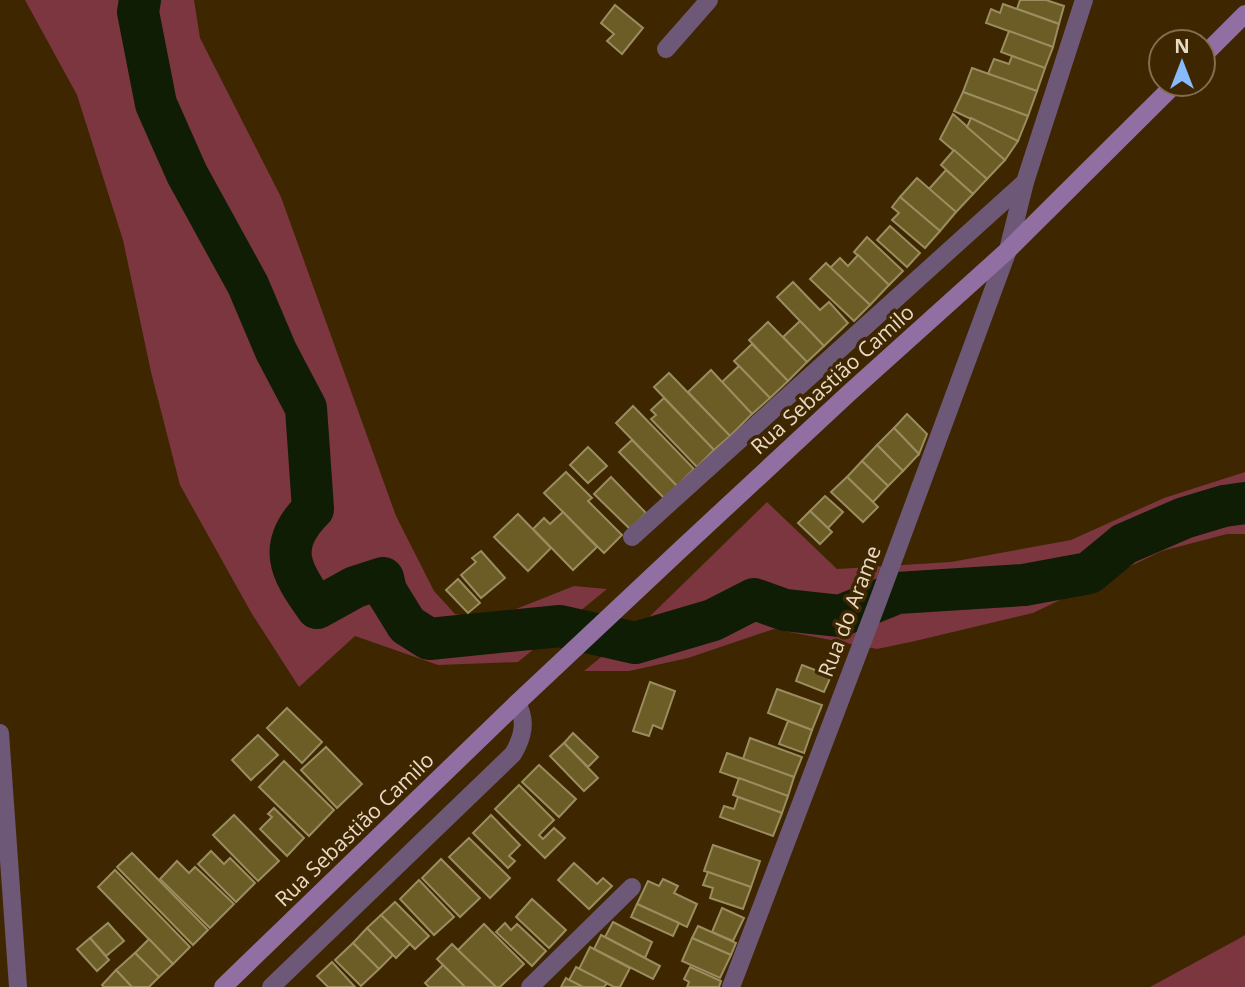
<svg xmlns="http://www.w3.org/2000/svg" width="1245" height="987" font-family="'Open Sans',sans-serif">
<rect width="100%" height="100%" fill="#3e2600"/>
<g fill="#7b363f">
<path d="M25,0H194L200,38L281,197L396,516L434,591L455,614L480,619L516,609L574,586L607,589L518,662L438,665L355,636L299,687L252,614L180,485L151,372L123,240L77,95Z"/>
<path d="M1245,472V534H1227L1162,551L1033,613L915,641L877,649L774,629L688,658L629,671H584L643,623L767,502L837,569L951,562L1071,540L1164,498Z"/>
<path d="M1245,935V987H1150L1240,938Z"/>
</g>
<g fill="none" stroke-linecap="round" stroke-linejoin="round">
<path stroke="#0e1d04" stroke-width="42" d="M140,0L138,12L156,104L187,174L248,285L276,351L306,408L313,509C276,546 290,571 317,608L355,587L383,578L386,591L407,625L429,639L560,626L635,643L713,620L754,599L785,610L840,616L897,593L1024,585L1089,573L1124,544L1184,518L1224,506L1245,503"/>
</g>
<g fill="#6c5d26" stroke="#9a8d5f" stroke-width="2">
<path d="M1020,0H1046L1064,6L1059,24L1017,9Z"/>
<path d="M1003,4L1059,24L1053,47L986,23L991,9L1000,13Z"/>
<path d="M615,5L643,28L622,54L607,41L614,34L601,23Z"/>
<path d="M1009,31L1053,47L1045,68L1001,52Z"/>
<path d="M1012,56L1045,68L1037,91L988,74L994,59L1009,64Z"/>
<path d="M972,68L1037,91L1028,116L963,92Z"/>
<path d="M963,92L1028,116L1018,141L954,111Z"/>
<path d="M953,114L1005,160L987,179L940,139Z"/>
<path d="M971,118L1018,141L1005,160L967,127Z"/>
<path d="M954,150L987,179L973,194L941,165Z"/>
<path d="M946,170L973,194L956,212L929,189Z"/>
<path d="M917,178L956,212L940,231L900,197Z"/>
<path d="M900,197L940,231L925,248L892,220L899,213L892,207Z"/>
<path d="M890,226L920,253L907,267L877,240Z"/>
<path d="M867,237L903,271L889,285L854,252Z"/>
<path d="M858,255L889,285L870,305L830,268L840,258L848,266Z"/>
<path d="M826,263L870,305L854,321L810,279Z"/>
<path d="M793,282L820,310L829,302L848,323L824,346L777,297Z"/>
<path d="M800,321L824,346L807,362L783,337Z"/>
<path d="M768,322L807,362L788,381L749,340Z"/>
<path d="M752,344L788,381L770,398L734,361Z"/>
<path d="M739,366L770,398L752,414L722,382Z"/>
<path d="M711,370L752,414L730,436L688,392Z"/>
<path d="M669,373L730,436L714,450L654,387Z"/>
<path d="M664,398L714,450L697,467L651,419L656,415L651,410Z"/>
<path d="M633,406L694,469L677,486L616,423Z"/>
<path d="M907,414L927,434L919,454L894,428Z"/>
<path d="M894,428L919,454L903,471L877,445Z"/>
<path d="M632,440L677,486L664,498L619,452Z"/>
<path d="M877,445L903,471L888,486L862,461Z"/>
<path d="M588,447L607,466L588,483L570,465Z"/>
<path d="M862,461L888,486L873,502L847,477Z"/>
<path d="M566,472L592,498L588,501L622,535L604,553L544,493Z"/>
<path d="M611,477L646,513L630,529L594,494Z"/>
<path d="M847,477L878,507L863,522L831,492Z"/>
<path d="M825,496L843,512L828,528L810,511Z"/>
<path d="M810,511L832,532L820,544L798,523Z"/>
<path d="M563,512L597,547L573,570L533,529L544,518L550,524Z"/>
<path d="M518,514L551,548L528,571L494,537Z"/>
<path d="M481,551L505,578L481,598L461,575L476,562L472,558Z"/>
<path d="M458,579L480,603L468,613L446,590Z"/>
<path d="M802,665L831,676L824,692L796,681Z"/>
<path d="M650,682L675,691L662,729L653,725L649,736L633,731Z"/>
<path d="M777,689L822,705L812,730L768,713Z"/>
<path d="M287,708L322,742L302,763L267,728Z"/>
<path d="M788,721L812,730L804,753L779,744Z"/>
<path d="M573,733L598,757L588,767L564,743Z"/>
<path d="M258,735L278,755L251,780L232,760Z"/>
<path d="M750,738L802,757L794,777L743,759Z"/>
<path d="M564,743L598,778L584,791L550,756Z"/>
<path d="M326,747L362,784L337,808L301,770Z"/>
<path d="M727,753L794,777L788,796L720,772Z"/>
<path d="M284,761L334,810L309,836L259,787Z"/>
<path d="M539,765L576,799L559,817L522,782Z"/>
<path d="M739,778L788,796L782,813L733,795Z"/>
<path d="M519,785L554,820L539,835L543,839L554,828L565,838L545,858L495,809Z"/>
<path d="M738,797L782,813L773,836L720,817L724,806L734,809Z"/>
<path d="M274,808L304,838L287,856L260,829L272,817L268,814Z"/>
<path d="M234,815L279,861L258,881L213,835Z"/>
<path d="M491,815L520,845L509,856L515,861L508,868L473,833Z"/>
<path d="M469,838L510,878L490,898L449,857Z"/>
<path d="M713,845L760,861L751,887L704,871Z"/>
<path d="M211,851L224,864L230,858L255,883L236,902L198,864Z"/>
<path d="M132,853L208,930L193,945L117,867Z"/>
<path d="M441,859L480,898L460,917L422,878Z"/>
<path d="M177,861L189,873L195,867L234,904L210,928L160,879Z"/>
<path d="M574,863L597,884L603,878L612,886L589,909L558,880Z"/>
<path d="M115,870L190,947L173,964L98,887Z"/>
<path d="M708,872L751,887L743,909L710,898L713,888L703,885Z"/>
<path d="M663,879L678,886L674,893L697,904L687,927L637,904L648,881L659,886Z"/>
<path d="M419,880L454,917L434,935L400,899Z"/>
<path d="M532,899L566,930L549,948L516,917Z"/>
<path d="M395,902L429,936L415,949L381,915Z"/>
<path d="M637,904L679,923L673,936L631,917Z"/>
<path d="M722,908L744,918L733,941L712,932Z"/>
<path d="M381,915L410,944L396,958L367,928Z"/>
<path d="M613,922L652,942L645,958L605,937Z"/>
<path d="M108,923L124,941L106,956L90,938Z"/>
<path d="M505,923L511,930L517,924L546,951L532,966L496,932Z"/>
<path d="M484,924L524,964L500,987H496L458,950Z"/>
<path d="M698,926L736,943L731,955L692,938Z"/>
<path d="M367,928L393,955L379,969L353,943Z"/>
<path d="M601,935L660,966L653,979L594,949Z"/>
<path d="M90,938L109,960L97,971L77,949Z"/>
<path d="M692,938L731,955L720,978L682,961Z"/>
<path d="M149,939L173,964L159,977L135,953Z"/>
<path d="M353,943L379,969L361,986L335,960Z"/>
<path d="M452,944L461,953L496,987H465L437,959Z"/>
<path d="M590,947L630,968L620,987H614L579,969Z"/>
<path d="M135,953L159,977L149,987H132L116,970Z"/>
<path d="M332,962L355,987H328L317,976Z"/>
<path d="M443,965L465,987H429L425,983Z"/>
<path d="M576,967L607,983L604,987H583L569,980Z"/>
<path d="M690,967L721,981L719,987H687L689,982L684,979Z"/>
<path d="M116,970L132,987H104L102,985Z"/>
<path d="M566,978L569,980L583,987H561Z"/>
</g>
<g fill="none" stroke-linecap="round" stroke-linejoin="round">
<g stroke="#6d5878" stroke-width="18">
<path d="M666,49L709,0"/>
<path d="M632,537L1025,182"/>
<path d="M0,733L18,987"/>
<path d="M271,987L513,754C523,737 527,721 517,703"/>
<path d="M530,987L632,887"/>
<path d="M731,987L878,601L1008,250L1025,182L1084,0"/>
</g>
<g stroke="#926fa3" stroke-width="18">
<path d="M1203,56L1245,14"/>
<path d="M223,987L517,703L680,550L848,394L1008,250L1175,84"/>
</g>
</g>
<g text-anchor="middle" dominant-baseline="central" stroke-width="7" stroke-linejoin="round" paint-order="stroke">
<g font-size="21" fill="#e9dac5" stroke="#3e2600">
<text transform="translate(832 379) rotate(-42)">Rua Sebastião Camilo</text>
<text transform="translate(849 611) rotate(-69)">Rua do Arame</text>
<text transform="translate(354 829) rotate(-44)">Rua Sebastião Camilo</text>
</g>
</g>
<g transform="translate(1182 63)"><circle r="33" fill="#3e2600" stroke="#826e4f" stroke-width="2"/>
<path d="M0-5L12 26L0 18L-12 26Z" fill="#87bbfb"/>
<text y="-10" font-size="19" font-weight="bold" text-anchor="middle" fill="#e9dac5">N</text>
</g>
</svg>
